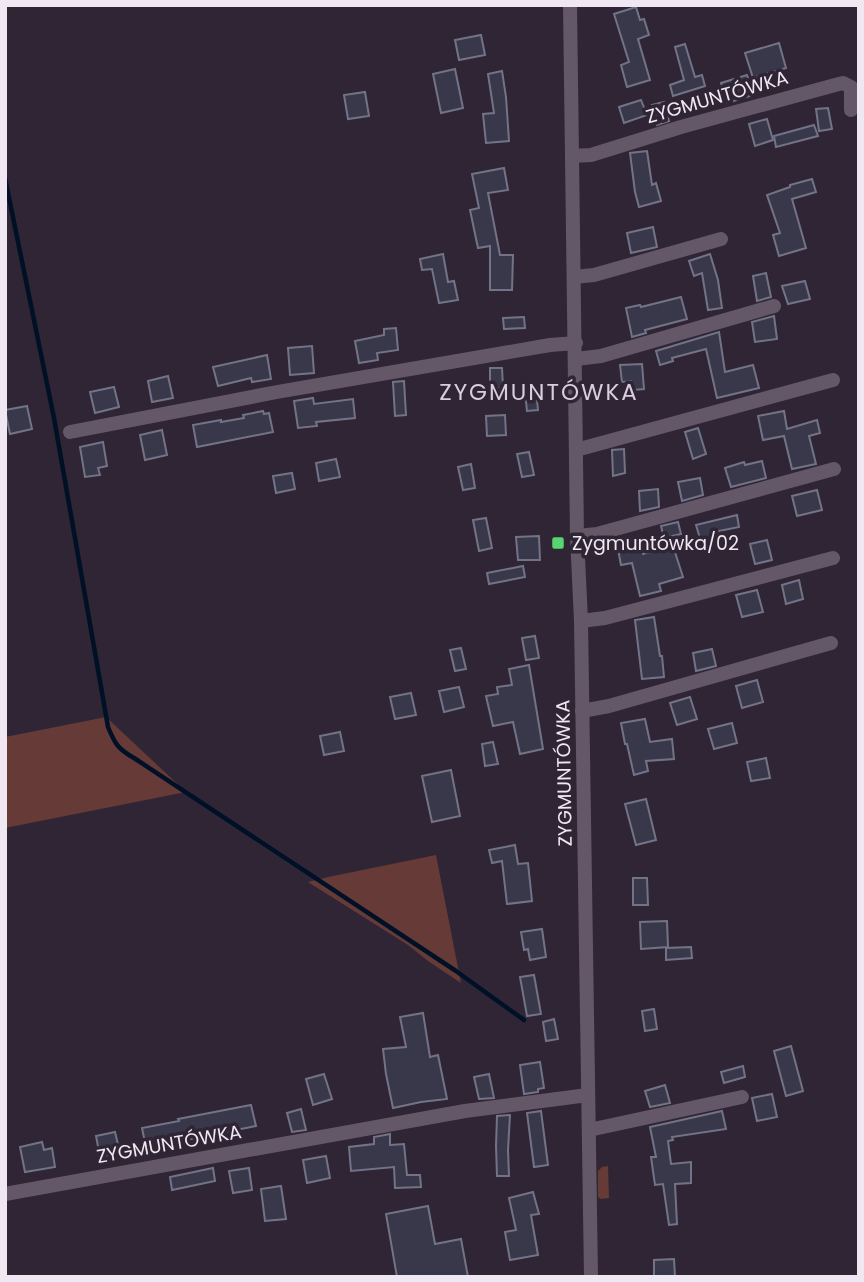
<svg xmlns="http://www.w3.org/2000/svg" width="864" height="1282" font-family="Poppins,sans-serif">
<rect width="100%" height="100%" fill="#302534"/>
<g fill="#663a36">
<path d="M106,717L186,792L5,828V737Z"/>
<path d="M436,855L461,983L428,961L408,945L308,882L328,877Z"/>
<path d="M608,1166L609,1198L601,1199L598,1197V1171L602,1167Z"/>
</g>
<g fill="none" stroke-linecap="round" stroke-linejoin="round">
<path stroke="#001127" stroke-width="4.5" d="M5,178L54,418L108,727C115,744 118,749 134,758L456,971L524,1020"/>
</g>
<g fill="#38384a" stroke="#737388" stroke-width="2">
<path d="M636,7L640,20L644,19L649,35L638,39L650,80L627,87L621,65L629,62L614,14Z"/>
<path d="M481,35L485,55L459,60L455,40Z"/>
<path d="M779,43L786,68L753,78L745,53Z"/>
<path d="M685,44L695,77L702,75L705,86L673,96L670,85L684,80L675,47Z"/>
<path d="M455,69L463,108L441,113L433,74Z"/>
<path d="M502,71L506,97L509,141L486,143L483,114L494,113L488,74Z"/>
<path d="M747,75L753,95L727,103L721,83Z"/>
<path d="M365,92L369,116L348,119L344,95Z"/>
<path d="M641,100L647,115L624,123L619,107Z"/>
<path d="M664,102L669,121L657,125L652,105Z"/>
<path d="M828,108L832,129L819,131L816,109Z"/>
<path d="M767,119L773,140L755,146L749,124Z"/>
<path d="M814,125L818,136L776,147L774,136Z"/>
<path d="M647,151L652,185L656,183L661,201L639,207L635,192L630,153Z"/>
<path d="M504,168L508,190L488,193L500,255H513L512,290H490V246L478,248L470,210L479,208L472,174Z"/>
<path d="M812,179L816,192L792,199L806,248L779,256L773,235L780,233L767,195L790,187V185Z"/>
<path d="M653,227L657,247L631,253L627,233Z"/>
<path d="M443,254L448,282L454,281L458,300L439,303L432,269L422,270L420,259Z"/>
<path d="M710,254L718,280L722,308L708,310L702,273L694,276L689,261Z"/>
<path d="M766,273L771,297L757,301L753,276Z"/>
<path d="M805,281L810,299L788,304L782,286Z"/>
<path d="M681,297L687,319L645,330L646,333L632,337L626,308L640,305L641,307Z"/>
<path d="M774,316L777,339L755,342L752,322Z"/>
<path d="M524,317L525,328L504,329L503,318Z"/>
<path d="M396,328L398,350L377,353L378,360L359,363L355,341L384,335V329Z"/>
<path d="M719,332L725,372L753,365L759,388L717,398L706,349L672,358L673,361L660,365L656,351Z"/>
<path d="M312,346L314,373L290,375L288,348Z"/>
<path d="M267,355L271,379L252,382L251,378L218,386L213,367Z"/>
<path d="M642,364L644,389L633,390L631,381L622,382L620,365Z"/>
<path d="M490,368H502L503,388H490Z"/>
<path d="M168,376L173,398L152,402L148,381Z"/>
<path d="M404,381L406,415L395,416L393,382Z"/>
<path d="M114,387L119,407L95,413L90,392Z"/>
<path d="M536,390L538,410L527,411L525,392Z"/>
<path d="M313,398L314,404L353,399L355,418L316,422L317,426L298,428L294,401Z"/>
<path d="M27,406L32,429L10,434L5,410Z"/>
<path d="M263,411L264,414L269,413L273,432L197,447L193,425L221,420V422L244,418L243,415Z"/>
<path d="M784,411L787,429L817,420L820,433L809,436L816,464L792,469L784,436L763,440L758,416Z"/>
<path d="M505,415L506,435L487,436L486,416Z"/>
<path d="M698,428L706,454L693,459L685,432Z"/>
<path d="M162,430L167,455L145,460L140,435Z"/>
<path d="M103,442L107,466L98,468L100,475L85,477L80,447Z"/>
<path d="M624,449L625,473L613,476L612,450Z"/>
<path d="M529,452L534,475L522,477L517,454Z"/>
<path d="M336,459L340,477L319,481L316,463Z"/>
<path d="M762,461L766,478L731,487L725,468L744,462L745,465Z"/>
<path d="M471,464L475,488L463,490L458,467Z"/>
<path d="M292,473L295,489L276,493L273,476Z"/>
<path d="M700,478L703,495L682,501L678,482Z"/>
<path d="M658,489L659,507L640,511L639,491Z"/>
<path d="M817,490L822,510L797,516L792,496Z"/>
<path d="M737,515L739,527L719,531L722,539L702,545L696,525Z"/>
<path d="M486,518L492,548L479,551L473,520Z"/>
<path d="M678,522L681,534L664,538L661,526Z"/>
<path d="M539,536L540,560H518L516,537Z"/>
<path d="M640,539L643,554L673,546L683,577L659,584L661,591L640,596L632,563L621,565L617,544Z"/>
<path d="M767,540L772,560L755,564L750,544Z"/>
<path d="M523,566L525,577L489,584L487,573Z"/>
<path d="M799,580L803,599L786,604L782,585Z"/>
<path d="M757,590L763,612L742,617L736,595Z"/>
<path d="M654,617L660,656H662L664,677L642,679L635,620Z"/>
<path d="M535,636L539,658L526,660L522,638Z"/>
<path d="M461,648L466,669L455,671L450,650Z"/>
<path d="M712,649L716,666L696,671L693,653Z"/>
<path d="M529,665L543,749L520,754L513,722L493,726L486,696L498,694L497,687L512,685L509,669Z"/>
<path d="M757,680L763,702L742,708L736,686Z"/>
<path d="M459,687L464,707L444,712L439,691Z"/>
<path d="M411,693L416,715L395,719L390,697Z"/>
<path d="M690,697L697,719L677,725L670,703Z"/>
<path d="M645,719L650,742L672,739L674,759L646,761L648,771L634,775L627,744H625L621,723Z"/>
<path d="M732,723L737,743L714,749L708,729Z"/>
<path d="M340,732L344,751L324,755L320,736Z"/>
<path d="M493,742L498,764L485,766L482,744Z"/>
<path d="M766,758L770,778L751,781L747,762Z"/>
<path d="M451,770L460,816L432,822L422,776Z"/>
<path d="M646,799L656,840L636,845L625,804Z"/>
<path d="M515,845L518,864L528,863L532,901L507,904L502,861L492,863L489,850Z"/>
<path d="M633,878H647L648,905H633Z"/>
<path d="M667,921L668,947L641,949L640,922Z"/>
<path d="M542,929L546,957L530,960L528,949L524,950L521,932Z"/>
<path d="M691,947L692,958L666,960V948Z"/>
<path d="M534,975L541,1014L527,1016L520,977Z"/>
<path d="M654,1009L657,1029L645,1031L642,1011Z"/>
<path d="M423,1013L430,1057L438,1055L447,1099L421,1102L393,1108L386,1074L383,1049L406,1047L400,1017Z"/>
<path d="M554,1019L558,1039L546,1041L543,1022Z"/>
<path d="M791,1046L803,1091L786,1096L774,1051Z"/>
<path d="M540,1062L544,1088L538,1089V1092L524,1094L520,1065Z"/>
<path d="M743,1066L745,1077L724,1083L721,1072Z"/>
<path d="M324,1074L332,1099L313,1105L306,1079Z"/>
<path d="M489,1074L494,1098L479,1099L474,1077Z"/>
<path d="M665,1085L670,1103L650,1107L645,1091Z"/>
<path d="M772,1094L777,1117L757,1121L752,1098Z"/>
<path d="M251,1105L256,1126L146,1148L142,1128L179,1121L178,1119Z"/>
<path d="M301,1109L306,1130L292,1132L287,1113Z"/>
<path d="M541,1111L548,1165L534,1167L527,1113Z"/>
<path d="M722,1111L726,1129L672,1137L673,1140L668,1141L671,1164L691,1162V1183L675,1184L677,1224L669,1225L663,1184L655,1185L651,1157H656L650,1127Z"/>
<path d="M510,1115L508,1150L509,1176H497L496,1146L497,1116Z"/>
<path d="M115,1132L120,1153L100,1157L96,1136Z"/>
<path d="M390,1134V1145L404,1144L407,1175H420L421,1187L395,1188L394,1167L351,1171L349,1147L374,1144V1137Z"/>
<path d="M42,1142L44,1150L52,1148L55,1167L25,1172L20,1147Z"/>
<path d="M326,1156L330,1178L307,1183L303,1160Z"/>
<path d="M213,1168L215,1181L172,1190L170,1177Z"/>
<path d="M249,1168L252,1190L233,1193L229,1171Z"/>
<path d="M281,1186L286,1219L265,1221L261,1189Z"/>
<path d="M533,1192L539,1214L531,1215L538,1255L510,1260L505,1232L516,1230L509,1198Z"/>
<path d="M428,1206L435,1244L461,1239L468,1277H397L386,1214Z"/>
<path d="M674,1259L675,1277H654V1260Z"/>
</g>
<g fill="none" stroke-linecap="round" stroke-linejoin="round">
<g stroke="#645868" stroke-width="14">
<path d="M570,5L577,536L581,621L591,1277"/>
<path d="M572,156L591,155L681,127L835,85L843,83L851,87V110"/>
<path d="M574,277L594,275L721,239"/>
<path d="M576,359L601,356L774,306"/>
<path d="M70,432L277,392L550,345L576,343"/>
<path d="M576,450L833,380"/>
<path d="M577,536L597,534L834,469"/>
<path d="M581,621L605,618L833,558"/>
<path d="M582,711L609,706L831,643"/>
<path d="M589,1130L742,1097"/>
<path d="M5,1194L465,1111L588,1095"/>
</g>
</g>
<rect fill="#57d570" stroke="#302534" stroke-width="2.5" x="551" y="536" width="14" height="14" rx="3.5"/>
<g text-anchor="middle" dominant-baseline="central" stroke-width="7" stroke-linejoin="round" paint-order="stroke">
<g font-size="19" fill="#efe8f2" stroke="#302534">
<text transform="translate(717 97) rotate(-16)">ZYGMUNTÓWKA</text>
<text transform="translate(564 773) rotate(-91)">ZYGMUNTÓWKA</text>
<text transform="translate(169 1144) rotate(-10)">ZYGMUNTÓWKA</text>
</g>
<g font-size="19" fill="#efe8f2" stroke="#302534" text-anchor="start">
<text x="572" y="543">Zygmuntówka/02</text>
</g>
<g font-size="23" letter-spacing="2" fill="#dbcce0" stroke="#302534">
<text x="539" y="392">ZYGMUNTÓWKA</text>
</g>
</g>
<rect width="864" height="1282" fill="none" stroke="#efe8f2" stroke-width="14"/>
</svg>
